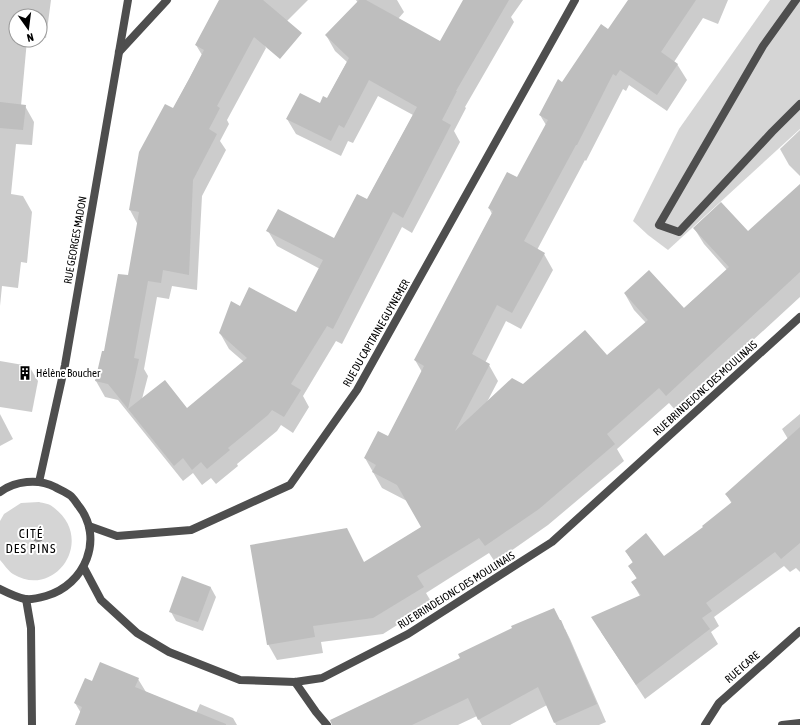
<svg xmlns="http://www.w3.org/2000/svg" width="800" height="725" font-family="'Asap Condensed',sans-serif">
<rect width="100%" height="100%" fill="#fff"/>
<g fill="#d5d5d5">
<path d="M770,0H800V129L668,250L648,235L633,221L679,129Z"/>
<path d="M39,502C43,503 50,504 53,507C97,539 55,600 13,574C8,571 4,564 0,560V521L4,514L21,503Z"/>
</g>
<g fill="#0003">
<path d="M0,0H51L46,38L40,37V16H16V40H27L21,106H25L34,122L32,145L16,144L11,194L23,196L32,212L27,263L21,262L18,288L2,286L0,306Z"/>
<path d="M261,0H308L283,25Z"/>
<path d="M356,0H397L404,12L398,19L440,42L465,0H523L511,17L514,22L465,107L466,108L454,131L460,142L412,233L402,227L342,344L336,341L303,396L309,407L293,433L281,425L277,431L237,464L238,466L216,484L211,478L202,485L193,473L183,481L118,400L105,397L96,381L129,277L138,225L130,210L173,109L202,55L196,45L257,32L266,48L227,120L229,124L220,141L226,150L202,196L197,290L172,286L169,299L157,297L144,369L148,376L142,399L187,409L244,362L229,349L220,333L241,307L297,313L320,269L277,246L268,231L334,239L367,200L413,115L378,96L353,143L348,141L341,156L296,134L287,119L320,104L327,99L347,62L335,51L326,35L358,3Z"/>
<path d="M630,0H728L718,24L703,18L674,62L677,64L687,80L667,111L629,85L626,91L623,89L586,161L585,160L537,250L544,254L553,270L521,329L506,321L485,363L489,365L498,381L487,402L523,386L607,356L646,323L634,310L625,294L683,309L727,270L704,244L694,228L748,233L800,186V297L676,411L669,403L617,449L624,461L548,525L495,562L489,553L426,593L432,603L383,634L321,642L323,653L277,660L268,644L364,563L422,527L407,501L382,488L365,458L388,437L422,372L415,360L492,214L489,208L517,179L546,125L540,115L562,83L609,31Z"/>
<path d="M800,130V176L789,165L780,149Z"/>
<path d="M0,361L29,366L38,381L32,412L0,407Z"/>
<path d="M0,414L13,439L0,446Z"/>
<path d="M800,414V572L796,568L790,572L784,566L714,617L719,626L711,632L718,644L645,699L601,632L640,596L632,582L637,579L629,566L633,563L626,551L664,558L704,527L732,504L726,494L788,439L782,429Z"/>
<path d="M183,577L211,588L216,597L203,631L176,621L171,612Z"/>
<path d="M565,629L570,639L606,722L599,725H556L547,705L510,725H482L477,716L458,725H362Z"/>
<path d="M138,679L146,692L196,713L200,704L233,718L237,725H77L81,713L75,703L93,683Z"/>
</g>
<g fill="#bebebe">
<path d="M219,0H263L302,33L280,59L254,37L217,106L220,108L209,129L217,134L193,180L189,275L163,270L161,283L148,281L134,358L139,359L128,409L165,380L187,408L247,358L219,333L231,301L240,306L249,287L296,312L323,260L266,231L278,209L334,238L357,194L367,199L417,107L369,80L344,128L339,125L331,141L286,119L300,93L320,103L323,96L327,98L349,58L325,35L359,0H366L440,41L463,0H509L456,91H457L442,120L451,125L403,218L393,212L333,329L327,326L291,384L301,390L284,417L272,410L268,415L228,448L230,450L207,469L201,462L192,470L183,458L174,466L108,384L95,381L102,351H104L118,274L128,275L139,212L129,210L139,152L165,104L173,108L189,79L204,50L195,45Z"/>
<path d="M628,0H696L661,52L678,64L657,95L620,70L616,76L613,74L577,145H576L524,241L545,253L512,313L497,305L472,354L490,364L455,431L512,378L523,384L585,330L607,355L648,320L624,293L649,270L684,308L729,267L693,228L721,202L748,231L800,184V272L666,396L659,388L607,434L615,444L539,509L485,546L479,538L417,576L424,587L373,618L313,626L315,637L267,645L250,545L347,528L364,562L421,527L397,485L372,472L376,465L364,458L378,431L388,436L402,409L424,366L414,360L493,211L488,208L507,172L517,177L548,120L539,115L558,79L562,82L601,24L608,29Z"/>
<path d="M0,102L26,105L23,130L0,128Z"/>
<path d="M800,427V543L781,559L775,552L706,603L712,611L702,618L710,629L636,685L591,617L641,595L631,582L637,578L628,566L633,562L625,551L646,533L664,556L703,527L702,526L732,502L725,494Z"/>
<path d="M182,576L211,587L198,622L169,612Z"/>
<path d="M554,608L560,620H561L597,704L554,723L538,687L478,720L468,698L412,725H332L330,720L460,658L458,654L512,628L511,626Z"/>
<path d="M100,662L139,678L135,687L226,724V725H75L82,707L74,703L85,678L92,681Z"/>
</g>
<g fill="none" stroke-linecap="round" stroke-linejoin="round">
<path stroke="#4e4e4e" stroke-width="8" d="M796,0L763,46L659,225L679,232L772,132L800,104"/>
<g stroke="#4e4e4e" stroke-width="8">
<path d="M119,52L167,0"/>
<path d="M39,482L65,365L128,0"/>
<path d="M0,492C15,481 38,478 55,487C60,490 66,492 71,496C73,498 76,502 78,505C105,538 85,585 46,596C39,598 32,600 25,599C16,597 8,593 0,589"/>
<path d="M89,526L117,536L191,530L290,485L357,390L575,0"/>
<path d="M84,568L101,600L137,633L169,652L240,680L295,682L322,678L408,634L552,542L800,317"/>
<path d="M26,599L31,628L32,725"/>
<path d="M295,682L316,712L327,725"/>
<path d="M705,725L719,703L800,631"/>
<path d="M782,725L800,723"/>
</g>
</g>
<circle fill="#8b8b8b" cx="38" cy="536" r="6"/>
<defs>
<symbol id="building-bare" viewBox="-9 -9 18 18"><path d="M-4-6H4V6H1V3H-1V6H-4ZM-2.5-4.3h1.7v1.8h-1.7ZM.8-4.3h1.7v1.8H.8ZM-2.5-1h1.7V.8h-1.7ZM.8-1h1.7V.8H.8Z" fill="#000" stroke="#fff" stroke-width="2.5" paint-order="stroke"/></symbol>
</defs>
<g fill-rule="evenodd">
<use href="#building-bare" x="15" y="363" width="20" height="20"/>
</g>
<g text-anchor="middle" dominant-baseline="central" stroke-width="4" stroke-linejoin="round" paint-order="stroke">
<g font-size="11" fill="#000" stroke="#fff">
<text transform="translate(75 240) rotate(-80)">RUE GEORGES MADON</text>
<text transform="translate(376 333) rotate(-60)">RUE DU CAPITAINE GUYNEMER</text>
<text transform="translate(705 388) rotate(-42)">RUE BRINDEJONC DES MOULINAIS</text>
<text transform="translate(456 590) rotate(-32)">RUE BRINDEJONC DES MOULINAIS</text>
<text transform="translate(742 667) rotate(-41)">RUE ICARE</text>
</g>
<g font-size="11" fill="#000" stroke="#fff" text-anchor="start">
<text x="36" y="373">Hélène Boucher</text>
</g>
<g font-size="13" letter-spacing="1" fill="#000" stroke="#fff">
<text x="31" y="533">CITÉ<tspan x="31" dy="15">DES PINS</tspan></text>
</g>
</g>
<g transform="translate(28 28) rotate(166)"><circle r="19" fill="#ffffff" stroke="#999999"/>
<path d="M0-3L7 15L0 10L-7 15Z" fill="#000000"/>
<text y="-6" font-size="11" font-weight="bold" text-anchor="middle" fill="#000000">N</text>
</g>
</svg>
